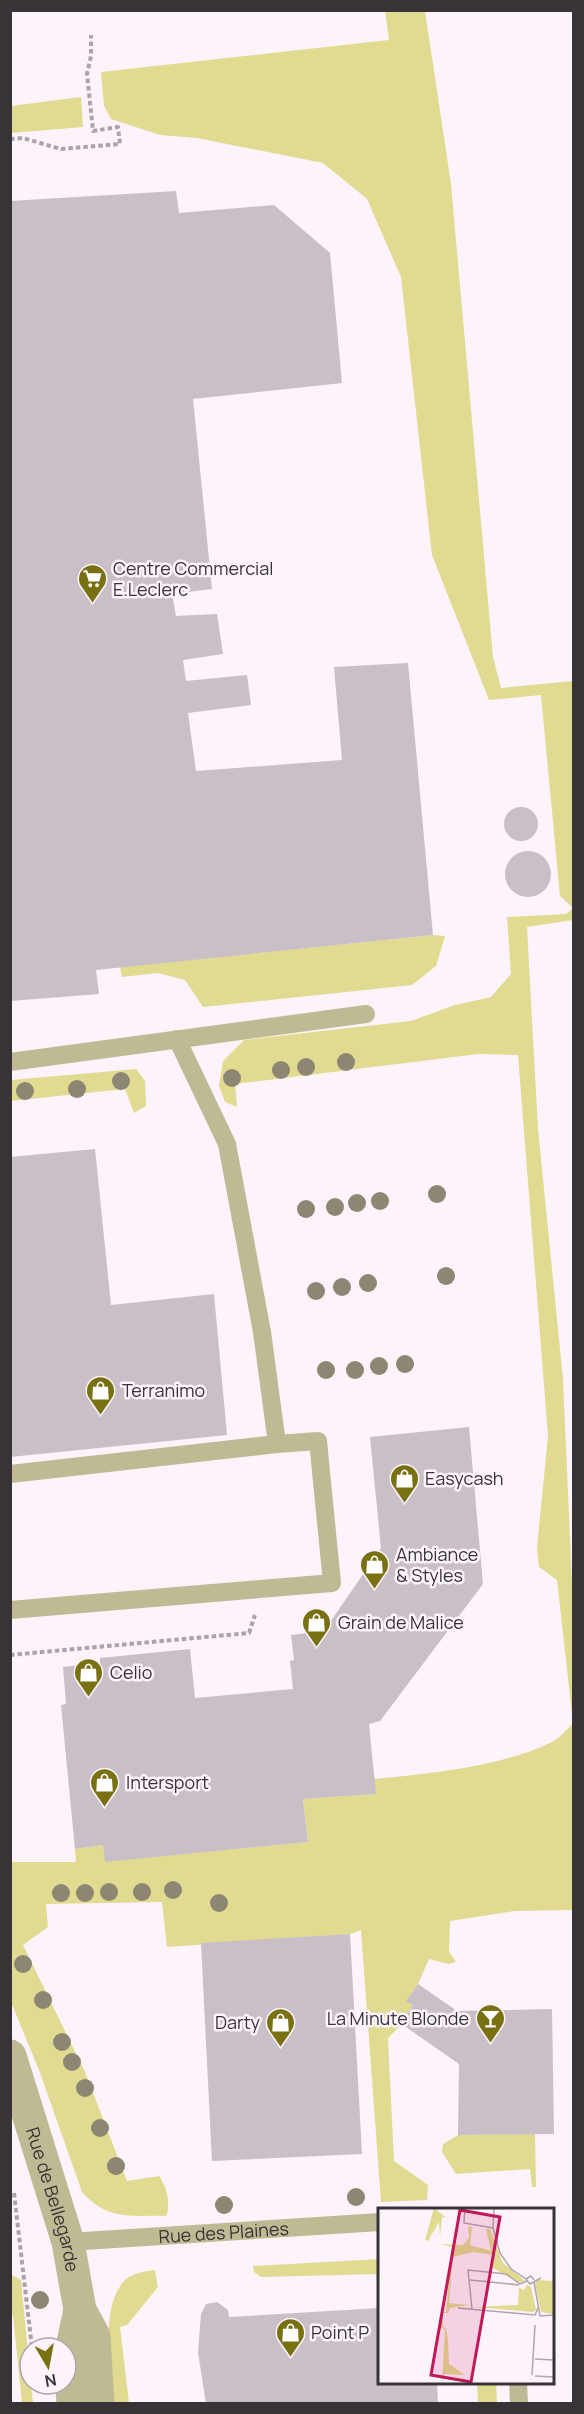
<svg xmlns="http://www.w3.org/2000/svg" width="584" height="2414" font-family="Manrope,sans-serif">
<rect width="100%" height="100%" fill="#fdf3fb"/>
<g fill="#e1db91">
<path d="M385,11H425L451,184L493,657L501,688L573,681V920L527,927L538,1129L563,1379L573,1605V1910L515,1911L450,1921L449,1952L456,1962L448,1964L429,1959L418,1984L407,2000L413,2005L407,2014L410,2016L388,2038L394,2161L428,2185L427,2200L381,2202L361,1930L350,1934L167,1947L162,1902L46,1904L48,1927L23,1945L85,2072L127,2181L159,2176C167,2187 171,2204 166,2216C131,2215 108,2221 82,2192L39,2070L11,2002L10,1862H76L75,1849L103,1845L106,1861L308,1842L303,1799L375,1794L374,1779C430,1773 501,1767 552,1742C560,1738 567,1729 573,1723L557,1580L539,1567L537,1547L548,1436L518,1055L478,1054L235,1084L237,1107L225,1102L219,1086L223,1061L244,1040L411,1021L455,1005L491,997L511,974L507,917L566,914L573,908L560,896L541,695L489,700L432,555L401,277L367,199L323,163L197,138L160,135L111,119L104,106L101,72L389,40Z"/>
<path d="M81,97L83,127L11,133V106Z"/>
<path d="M433,935L445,936L436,966L412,985L203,1007L185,980L158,973L122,977L120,967Z"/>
<path d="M136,1069L145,1081L146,1106L134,1113L125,1089L11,1101V1080Z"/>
<path d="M535,2134L536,2187H532L530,2169L456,2174L442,2152L443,2144L458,2135Z"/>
<path d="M380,2259V2274L261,2277L254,2272L253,2266Z"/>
<path d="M155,2270L158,2287L127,2325L120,2327L129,2403H113C111,2369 99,2307 125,2280C132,2273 146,2271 155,2270Z"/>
<path d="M10,2274L21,2280L33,2403H22L13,2316L11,2314Z"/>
<path d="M477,2383H496L497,2403H478Z"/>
</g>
<g fill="#c8bfc7">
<path d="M176,191L179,213L274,205L330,253L342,383L193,399L212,589L172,594L176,616L217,614L223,654L183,660L186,681L247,675L251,705L188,713L196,771L342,760L334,667L408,663L433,935L96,970L99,994L10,1001V201Z"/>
<circle cx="521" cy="824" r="17"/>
<circle cx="528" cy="874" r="23"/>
<path d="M95,1149L111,1305L214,1294L227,1435L10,1457V1157Z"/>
<path d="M469,1427L483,1584L380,1721L369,1724L376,1794L303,1799L308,1842L105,1862L103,1845L75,1849L61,1705L66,1704L63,1667L100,1663V1658L190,1649L195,1698L293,1689L290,1661L294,1660L291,1635L324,1631L381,1548L370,1437Z"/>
<path d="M350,1934L362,2154L212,2161L201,1943Z"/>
<path d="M418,1984L457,2011L552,2009L554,2134L458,2135L459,2064L403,2025L410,2016L407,2014L413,2005L406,2001Z"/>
<path d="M217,2302L228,2310L229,2317L380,2308V2382H437L438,2404H206L198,2352L201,2314L206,2304Z"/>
</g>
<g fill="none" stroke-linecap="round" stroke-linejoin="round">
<g stroke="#aba3a9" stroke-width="4" stroke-dasharray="4.5 3" stroke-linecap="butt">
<path d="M10,139L23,138L61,149L120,144L118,127L93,131L87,74L91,56V35"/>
<path d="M10,1655L249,1633L255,1615"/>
<path d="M14,2193L32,2348"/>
</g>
<g stroke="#bebb94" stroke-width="18">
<path d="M10,1062L366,1014"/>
<path d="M10,1474L277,1444"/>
<path d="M10,1610L332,1583L318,1441L277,1444L262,1332L227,1144L177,1039"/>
<path id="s1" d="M68,2242L380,2222"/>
<path d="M518,2382L519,2404"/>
</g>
<g stroke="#bebb94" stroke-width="33">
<path id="s2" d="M10,2056L68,2242L80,2310L94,2336L98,2404"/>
<path d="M73,2404L70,2357L80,2310"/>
</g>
</g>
<g fill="#8c8672">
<circle cx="346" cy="1062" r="9"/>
<circle cx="306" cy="1067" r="9"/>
<circle cx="281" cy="1070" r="9"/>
<circle cx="232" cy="1078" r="9"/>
<circle cx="121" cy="1081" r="9"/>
<circle cx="77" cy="1089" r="9"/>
<circle cx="25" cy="1091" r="9"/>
<circle cx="437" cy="1194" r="9"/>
<circle cx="380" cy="1201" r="9"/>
<circle cx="357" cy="1203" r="9"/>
<circle cx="335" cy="1207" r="9"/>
<circle cx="306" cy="1209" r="9"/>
<circle cx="446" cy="1276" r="9"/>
<circle cx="368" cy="1283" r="9"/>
<circle cx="342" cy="1287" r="9"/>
<circle cx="316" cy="1291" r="9"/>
<circle cx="405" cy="1364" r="9"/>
<circle cx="379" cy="1366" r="9"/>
<circle cx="326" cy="1370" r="9"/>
<circle cx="355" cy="1370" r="9"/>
<circle cx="173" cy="1890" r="9"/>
<circle cx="109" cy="1892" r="9"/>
<circle cx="142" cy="1892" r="9"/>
<circle cx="61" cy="1893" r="9"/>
<circle cx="85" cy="1893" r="9"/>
<circle cx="219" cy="1903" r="9"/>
<circle cx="23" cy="1964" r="9"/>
<circle cx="43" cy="2000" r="9"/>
<circle cx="62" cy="2042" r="9"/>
<circle cx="72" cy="2062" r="9"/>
<circle cx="85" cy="2088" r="9"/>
<circle cx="100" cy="2128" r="9"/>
<circle cx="116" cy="2166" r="9"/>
<circle cx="356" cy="2197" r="9"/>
<circle cx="224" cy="2205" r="9"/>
<circle cx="40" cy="2300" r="9"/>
</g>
<defs>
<symbol id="supermarket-pin" viewBox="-11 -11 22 30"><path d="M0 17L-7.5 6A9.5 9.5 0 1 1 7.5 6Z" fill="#797111" stroke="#fdf3fb"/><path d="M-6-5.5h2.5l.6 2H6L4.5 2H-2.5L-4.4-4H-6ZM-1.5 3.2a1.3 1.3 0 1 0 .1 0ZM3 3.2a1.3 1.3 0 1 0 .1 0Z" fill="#fff"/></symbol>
<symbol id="shop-pin" viewBox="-11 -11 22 30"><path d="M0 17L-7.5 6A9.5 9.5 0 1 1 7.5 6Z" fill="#797111" stroke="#fdf3fb"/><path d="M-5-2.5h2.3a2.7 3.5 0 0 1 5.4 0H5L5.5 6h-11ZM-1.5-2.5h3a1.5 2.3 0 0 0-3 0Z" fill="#fff"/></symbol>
<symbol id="bar-pin" viewBox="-11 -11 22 30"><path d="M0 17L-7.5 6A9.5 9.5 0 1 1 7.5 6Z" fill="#797111" stroke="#fdf3fb"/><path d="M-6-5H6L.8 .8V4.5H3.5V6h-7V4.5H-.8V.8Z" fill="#fff"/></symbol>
</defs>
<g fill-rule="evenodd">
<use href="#supermarket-pin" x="76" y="562" width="33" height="45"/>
<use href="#shop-pin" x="84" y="1374" width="33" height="45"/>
<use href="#shop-pin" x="388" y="1462" width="33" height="45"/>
<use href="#shop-pin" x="358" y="1548" width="33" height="45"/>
<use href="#shop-pin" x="300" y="1606" width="33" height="45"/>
<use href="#shop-pin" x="72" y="1656" width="33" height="45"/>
<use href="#shop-pin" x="88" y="1766" width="33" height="45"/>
<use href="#bar-pin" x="474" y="2002" width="33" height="45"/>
<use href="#shop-pin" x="264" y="2006" width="33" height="45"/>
<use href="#shop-pin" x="274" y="2316" width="33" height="45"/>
</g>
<g text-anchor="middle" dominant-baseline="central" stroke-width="5" stroke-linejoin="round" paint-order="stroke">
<g font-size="18" fill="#373336" stroke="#fdf3fb" text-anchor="start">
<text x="113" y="568">Centre Commercial<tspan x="113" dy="21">E.Leclerc</tspan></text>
<text x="122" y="1390">Terranimo</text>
<text x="425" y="1478">Easycash</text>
<text x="396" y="1554">Ambiance<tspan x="396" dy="21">&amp; Styles</tspan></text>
<text x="338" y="1622">Grain de Malice</text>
<text x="110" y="1672">Celio</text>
<text x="126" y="1782">Intersport</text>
<text x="469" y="2018" text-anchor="end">La Minute Blonde</text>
<text x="260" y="2022" text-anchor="end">Darty</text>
<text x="311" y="2332">Point P</text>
</g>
<g font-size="18" fill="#373336" stroke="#fdf3fb">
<text stroke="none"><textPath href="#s2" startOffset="150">Rue de Bellegarde</textPath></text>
<text stroke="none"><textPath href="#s1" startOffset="156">Rue des Plaines</textPath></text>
</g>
</g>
<g transform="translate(378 2208)">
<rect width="176" height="176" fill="#fdf3fb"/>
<path d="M56,0L67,9L80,11L64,9L62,29L61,14L50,33L47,32ZM90,18L94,19L92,37L113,43L108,21H112L125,55L147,73L142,75L115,60V47L95,44L75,49L71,95L91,97L72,100L70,105H65V119L68,120L70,131L71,156L87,167L67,166L64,175L67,121L62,120L64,104H68L74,39L63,36L85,37L91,30ZM160,72L175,73V106L163,104L157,75ZM133,76L146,82L149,77L153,79L158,102L155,104L97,99L140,97L141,80Z" fill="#e1db91"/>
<path fill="none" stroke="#aea6ac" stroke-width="1.5" d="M87,0L86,15L115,20M116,0L115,20L122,45L133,61L148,71M92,72L141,77M156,72L153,68L148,71L152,76L163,70M156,74L162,108L176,107M80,100L157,107L160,100M94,101L90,62L128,66L142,76L149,73M157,151L176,152M154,167L157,117M157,168L176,169"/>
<path fill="#c2185b" fill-opacity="0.15" stroke="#c2185b" stroke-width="3" d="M82,2L122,9L93,174L53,167Z"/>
<rect width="176" height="176" fill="none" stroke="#373336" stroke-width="3"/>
</g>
<rect width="584" height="2414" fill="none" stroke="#373336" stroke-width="24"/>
<g transform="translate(48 2366) rotate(170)"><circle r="28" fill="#fdf3fb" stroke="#aea6ac" stroke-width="1.5"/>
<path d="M0-4.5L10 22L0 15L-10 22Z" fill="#797111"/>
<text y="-9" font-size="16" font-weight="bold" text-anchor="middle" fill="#373336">N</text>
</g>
</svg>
